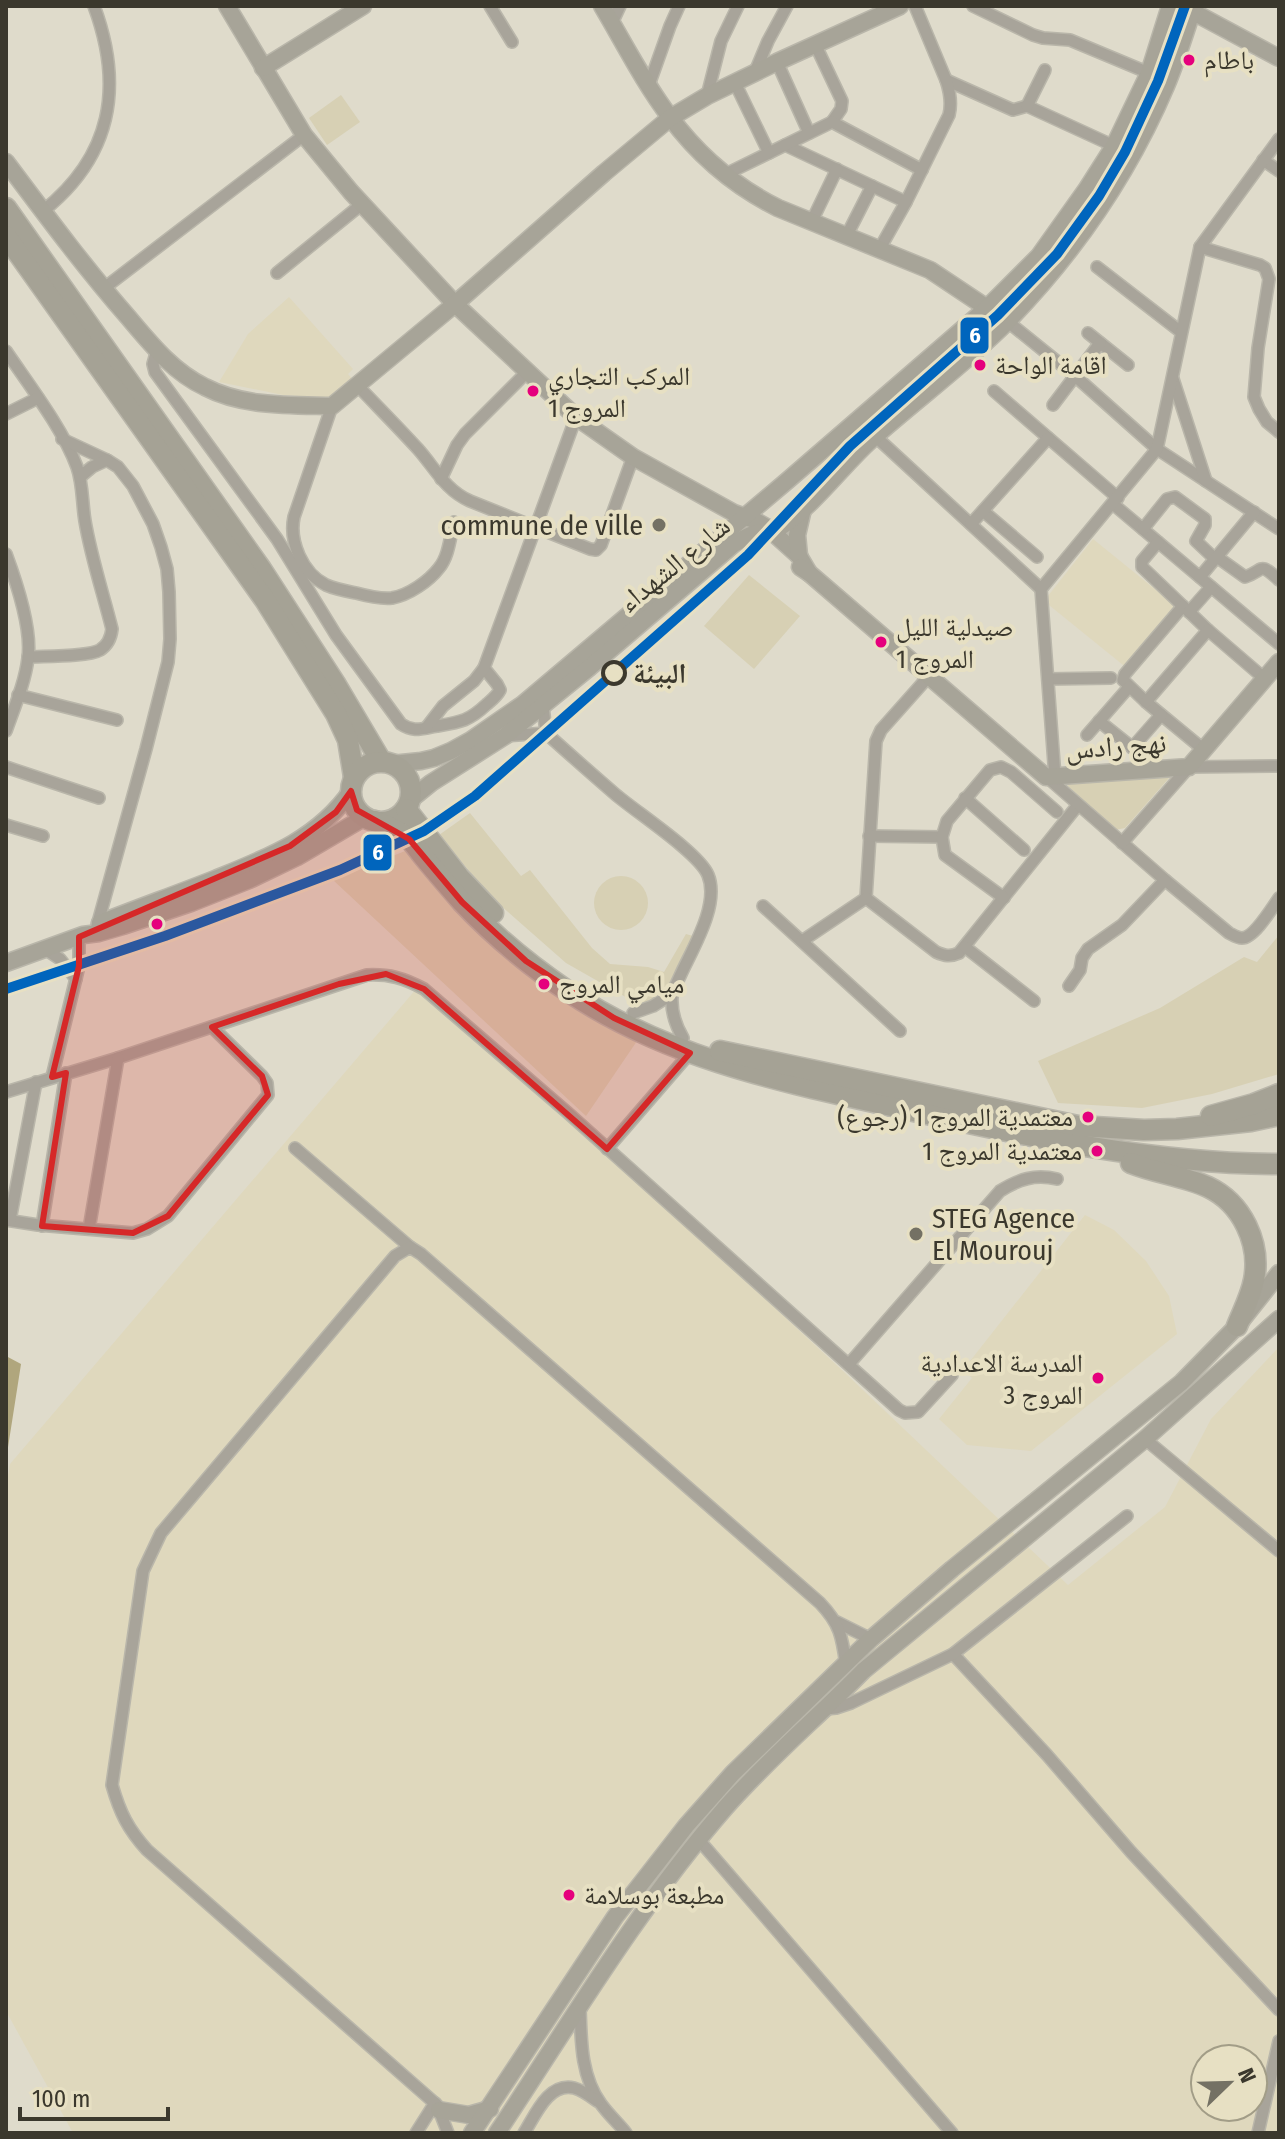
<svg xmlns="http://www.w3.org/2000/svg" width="1285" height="2139" font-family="'Fira Sans Condensed','Noto Naskh Arabic',sans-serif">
<rect width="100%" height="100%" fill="#dfdbcb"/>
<g fill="#dfd8bd" fill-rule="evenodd">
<path d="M289,297L353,369L348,374L354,381L330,398L283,395L219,382L248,334Z"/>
<path d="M1093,539L1177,607L1128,669L1044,601Z"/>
<path d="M417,988L630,1174L843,1371L1068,1585L1165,1507L1211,1419L1279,1347V2133H73L6,2011V1487L10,1464ZM1205,2059H1253V2107H1205Z"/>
<path d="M1085,1215L1114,1230L1146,1261L1169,1296L1177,1334L1031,1451L967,1445L939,1419L972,1378L963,1370Z"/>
</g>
<g fill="#d7d0b4">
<path d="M341,95L360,122L327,145L309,118Z"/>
<path d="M749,575L800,616L754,669L704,626Z"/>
<path d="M1170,777L1125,828L1115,830L1066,784Z"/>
<path d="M470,813L521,876L530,870L592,948L610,964L648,967L664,972L686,934L693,936L667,991L658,999L638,1004L566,963L491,897L439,835Z"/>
<path d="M410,849L491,942L637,1041L586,1116L333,880Z"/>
<circle cx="621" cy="903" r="27"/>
<path d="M1279,935V1074L1212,1094L1142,1108L1058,1103L1038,1061L1160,1008L1244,957L1257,962Z"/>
</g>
<path fill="#b0a67d" d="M6,1356L21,1364L6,1460Z"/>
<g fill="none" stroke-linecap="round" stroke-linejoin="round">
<defs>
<g id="street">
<path d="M490,6L512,42"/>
<path d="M973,6L1033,35L1043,38L1070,40L1149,73"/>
<path d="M612,23L620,6"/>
<path d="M815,44L842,101L841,109L832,122"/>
<path d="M777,62L809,133"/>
<path d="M755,72L768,41L787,6"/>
<path d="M946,80L1013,110L1027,106L1114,146"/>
<path d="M735,83L769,153"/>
<path d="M649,85L670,26L679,6"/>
<path d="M707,96L721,41L738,6"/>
<path d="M1027,106L1045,70"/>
<path d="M785,145L906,202"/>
<path d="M1263,160L1279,171"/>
<path d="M724,175L832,122L922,170"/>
<path d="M43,211C112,156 124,87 94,6"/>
<path d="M811,223L837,169"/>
<path d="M846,237L872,186"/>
<path d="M1200,247L1260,265L1265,268L1269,279L1258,348L1254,397L1259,409L1267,422L1279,432"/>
<path d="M879,250L906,202L949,115C952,103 950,92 946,80L915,6"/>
<path d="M1097,267L1181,332"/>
<path d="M277,273L362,204"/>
<path d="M103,289L304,135"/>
<path d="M987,308L1007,321L1075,376L1157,449L1279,529"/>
<path d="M1088,333L1128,365"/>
<path d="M157,350L153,364L155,372L277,539L336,635L401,724C414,733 423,728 437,726C461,722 469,721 487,704C493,699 497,696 500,690L497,684L484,668"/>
<path d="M6,351C29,385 63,429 77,467C83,484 82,503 85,521C91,557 103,593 112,629C111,638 108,645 100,650C88,657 44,656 28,657"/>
<path d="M1173,379L1206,481"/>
<path d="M357,385C377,406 398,427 418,449C435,468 445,490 470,501L590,549L596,550L601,545L633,457"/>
<path d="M994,391L1118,498"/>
<path d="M1053,405L1100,343"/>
<path d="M332,406L294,517C289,541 302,573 326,585C335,589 346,591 356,593C367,596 381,599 392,598C409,595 429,581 439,568C449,556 450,537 454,522"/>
<path d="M6,414L38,398"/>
<path d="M875,436L1041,589"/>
<path d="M62,439L107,460L118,467L133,486L153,524L161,547L167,569L169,592L170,639L168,662L146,749L97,926"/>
<path d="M80,477L92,467L107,460"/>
<path d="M441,479L457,445L465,434L527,372"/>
<path d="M1113,504L1279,644"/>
<path d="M983,511L1037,557"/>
<path d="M971,524L1048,438"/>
<path d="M1143,529L1167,499L1175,497L1205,519V525L1196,541L1215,559"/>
<path d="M1158,542L1142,561V567L1208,630L1265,679"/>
<path d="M6,554C16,581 32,630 28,658C25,683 14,708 6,731"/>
<path d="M1217,557L1245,577C1265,570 1258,561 1279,580"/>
<path d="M1200,577L1254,512"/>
<path d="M1183,606L1125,674L1123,680L1146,702L1204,750"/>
<path d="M1189,612L1211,587"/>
<path d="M929,676L881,730L876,741L866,898L936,952C945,956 950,957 959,953L1078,805"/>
<path d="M1048,679L1111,678"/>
<path d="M18,695L117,720"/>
<path d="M1146,702L1208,630"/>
<path d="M543,706L546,733C569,754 592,774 615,794C636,812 699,853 708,875C720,904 693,948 681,974C678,981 673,989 672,997C671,1012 676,1026 683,1038"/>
<path d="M1099,721L1159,769"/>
<path d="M426,728L443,706L474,681L484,668L576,417"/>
<path d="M1087,735L1129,687"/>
<path d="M506,736L546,733"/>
<path d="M1132,748L1161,715"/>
<path d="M6,767L99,798"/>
<path d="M1047,777L1165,880L1229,933C1233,935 1237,938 1242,938C1254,938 1272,908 1279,898"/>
<path d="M1055,777L1041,589L1157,449L1200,247L1279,139"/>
<path d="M965,798L1024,850"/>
<path d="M6,825L43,836"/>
<path d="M869,836L942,837"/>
<path d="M1122,843L1189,767L1279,766"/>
<path d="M1004,898L945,855L942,837L947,821L990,770L1001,767L1011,772L1057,812"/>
<path d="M763,906L900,1031"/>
<path d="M802,941L866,898"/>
<path d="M965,947L1034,1001"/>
<path d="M45,949L60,959L76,979"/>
<path d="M1069,986L1080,970L1082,958L1088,949L1122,925L1165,880"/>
<path d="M633,1013L653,1006L672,994"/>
<path d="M52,1077L79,966V937"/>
<path d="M6,1092L118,1058L367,975C389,974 404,978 424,989L568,1113L899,1410L905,1413L918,1412L952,1375"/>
<path d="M295,1148L410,1247"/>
<path d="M607,1149L690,1053"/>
<path d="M6,1220L38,1225L133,1233L147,1229L168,1216L268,1095L267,1083L262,1076L212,1027"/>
<path d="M10,1220L36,1082"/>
<path d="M42,1226L66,1073"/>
<path d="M89,1229L118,1058"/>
<path d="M849,1364L1000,1191C1019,1179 1035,1174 1057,1179"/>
<path d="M1145,1439L1279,1551"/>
<path d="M837,1622L871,1639"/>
<path d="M953,1654L1047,1755L1131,1852L1279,2010"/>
<path d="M825,1709L836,1708L851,1703L953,1654L1127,1516"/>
<path d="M699,1840L952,2133"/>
<path d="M580,2008C581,2041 581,2077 601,2104C609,2115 618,2123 626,2133"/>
<path d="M416,2133L435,2103"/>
<path d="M448,2133L437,2105L147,1850C128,1829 120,1813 112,1785L143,1571L161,1533L395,1256L410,1247L421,1254L820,1603C840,1624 842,1636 846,1665"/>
<path d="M524,2133C535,2116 548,2082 574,2088C582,2090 590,2096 597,2101"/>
<path d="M1258,2133L1279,2041"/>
</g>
<g id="secondary">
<path d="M227,6L304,135L351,192L455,304L576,417L633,457L734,513L754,520L768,528L799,556L809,573"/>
<path d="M602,6C624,43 644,83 670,117C698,155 736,187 778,208L930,270L987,308"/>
<path d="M1182,6L1279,58"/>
<path d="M263,68L363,6"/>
<path d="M6,162C45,214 85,268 128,317C150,343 173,372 205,387C243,407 290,405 332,406L455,304L604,173L670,118L707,96L777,62L900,6"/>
<path d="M799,556L797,535L803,509"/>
<path d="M800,567L809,573L1046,777L1189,767L1279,662"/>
<path d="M392,764L421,761L434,758L451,751L471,740L523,704L787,481L987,308L1039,256L1086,190L1114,146L1149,73L1170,6"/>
<path d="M410,800L431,783L505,736L590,667L734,544C741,540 748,535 756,533C764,531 771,533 779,528C811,509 842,466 871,440C916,400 965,364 1008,321C1074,253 1129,173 1166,86C1177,60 1185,33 1194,6"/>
<path d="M100,923C138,908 177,894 215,879C267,858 318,839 351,791"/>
<path d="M6,963L83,935L99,933L123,926L191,903L249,880L297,857L365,817"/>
<path d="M439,2110L469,2115L490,2109"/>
<path d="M472,2133L615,1917L686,1826L733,1773L871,1639L952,1569L1182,1382L1237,1326L1279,1273"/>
<path d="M497,2133C570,2023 638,1908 725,1808C768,1759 818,1717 863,1671L1145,1439L1279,1319"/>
</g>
<g id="highway">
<path d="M6,208L261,569L336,685L381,761"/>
<path d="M6,236L265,600L336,714L348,740L354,777"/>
<circle cx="381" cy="792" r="30"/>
<path d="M406,809L459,877L493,913"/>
<path d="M375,821C386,826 398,830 408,838C414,843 418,850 423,856C436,872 449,887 462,902C494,936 530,966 569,992C672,1061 790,1083 909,1110C1031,1137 1153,1164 1279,1164"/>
<path d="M720,1051L1078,1126L1144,1130L1177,1129L1251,1121L1279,1115"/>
<path d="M1211,1116L1254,1104L1279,1094"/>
<path d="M1131,1163C1156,1173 1184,1176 1208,1187C1242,1203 1261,1243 1254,1280C1251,1296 1243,1311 1237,1326"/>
</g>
</defs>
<use href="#street" stroke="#b9b6aa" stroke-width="14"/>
<use href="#secondary" stroke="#b9b6aa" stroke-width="19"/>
<use href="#highway" stroke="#b9b6aa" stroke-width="23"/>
<use href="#street" stroke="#a8a49a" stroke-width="11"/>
<use href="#secondary" stroke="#a7a498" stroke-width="16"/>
<use href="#highway" stroke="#a5a295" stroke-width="20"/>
<defs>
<path id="rail-1" d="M6,989L165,936L340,870L424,831L475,796L748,555L850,446L998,315L1057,254L1099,196L1125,152L1158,81L1185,6"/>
</defs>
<use href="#rail-1" stroke="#e7e0c3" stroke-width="16"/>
<use href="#rail-1" stroke="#0065bd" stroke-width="10"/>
</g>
<path fill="#d62828" fill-opacity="0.2" stroke="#d62828" stroke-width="6" stroke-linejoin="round" d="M351,791L357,810L409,839L462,902L526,961L614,1018L690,1053L607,1149L424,989L386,974L339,984L212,1027L262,1076L268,1095L168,1216L133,1233L42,1226L66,1073L52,1077L79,966V937L290,846L336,812Z"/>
<g fill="#e5007d" stroke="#e7e0c3" stroke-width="3">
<circle cx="1189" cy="60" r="7"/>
<circle cx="980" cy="365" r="7"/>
<circle cx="533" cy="391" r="7"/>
<circle cx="881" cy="642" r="7"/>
<circle cx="157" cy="924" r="7"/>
<circle cx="544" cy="984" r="7"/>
<circle cx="1088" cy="1117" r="7"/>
<circle cx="1097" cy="1151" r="7"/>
<circle cx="1098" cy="1378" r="7"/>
<circle cx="569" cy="1895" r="7"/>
</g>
<g fill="#747164" stroke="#e7e0c3" stroke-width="3">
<circle cx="659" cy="525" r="8"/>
<circle cx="916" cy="1234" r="8"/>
</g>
<circle fill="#e7e0c3" stroke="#3b382d" stroke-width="4" cx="614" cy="673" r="11"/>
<g text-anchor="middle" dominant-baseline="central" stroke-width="8" stroke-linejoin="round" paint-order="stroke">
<g font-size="26" fill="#3b382d" stroke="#e7e0c3" text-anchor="start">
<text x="1204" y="60">باطام</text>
<text x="995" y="365">اقامة الواحة</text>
<text x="548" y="376">المركب التجاري<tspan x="548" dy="32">المروج 1</tspan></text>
<text x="896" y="627">صيدلية الليل<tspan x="896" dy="32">المروج 1</tspan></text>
<text x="559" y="984">ميامي المروج</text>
<text x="1073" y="1117" text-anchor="end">معتمدية المروج 1 (رجوع)</text>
<text x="1082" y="1151" text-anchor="end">معتمدية المروج 1</text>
<text x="1083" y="1363" text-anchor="end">المدرسة الاعدادية<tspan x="1083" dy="32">المروج 3</tspan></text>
<text x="584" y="1895">مطبعة بوسلامة</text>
</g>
<g font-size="28" fill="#3b382d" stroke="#e7e0c3" text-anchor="end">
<text x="643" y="525">commune de ville</text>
<text x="932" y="1218" text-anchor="start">STEG Agence<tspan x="932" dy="32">El Mourouj</tspan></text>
</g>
<g font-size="28" fill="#3b382d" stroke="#e7e0c3">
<text transform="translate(674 564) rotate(-39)">شارع الشهداء</text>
<text transform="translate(1116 746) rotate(-4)">نهج رادس</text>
</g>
<g font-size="28" font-weight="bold" fill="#3b382d" stroke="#e7e0c3" text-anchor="start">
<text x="633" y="673">البيئة</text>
</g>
</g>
<g stroke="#e7e0c3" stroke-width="3">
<rect x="959" y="316" width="31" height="39" rx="8" fill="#0065bd"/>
<rect x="362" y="833" width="31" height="39" rx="8" fill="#0065bd"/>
</g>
<g font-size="22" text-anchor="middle" font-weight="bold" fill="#fff">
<text x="975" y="343">6</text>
<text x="378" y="860">6</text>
</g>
<rect width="1285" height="2139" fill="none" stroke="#3b382d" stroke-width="16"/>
<g transform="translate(1229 2083) rotate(67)"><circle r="38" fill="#e7e0c3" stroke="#a29d87" stroke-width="2"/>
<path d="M0-6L14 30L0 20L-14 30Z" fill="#747164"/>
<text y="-12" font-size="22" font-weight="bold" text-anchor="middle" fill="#3b382d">N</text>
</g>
<path d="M20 2107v12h148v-12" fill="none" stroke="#3b382d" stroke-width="4"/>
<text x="32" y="2107" font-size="24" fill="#3b382d" stroke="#e7e0c3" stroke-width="6" paint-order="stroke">100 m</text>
</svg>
